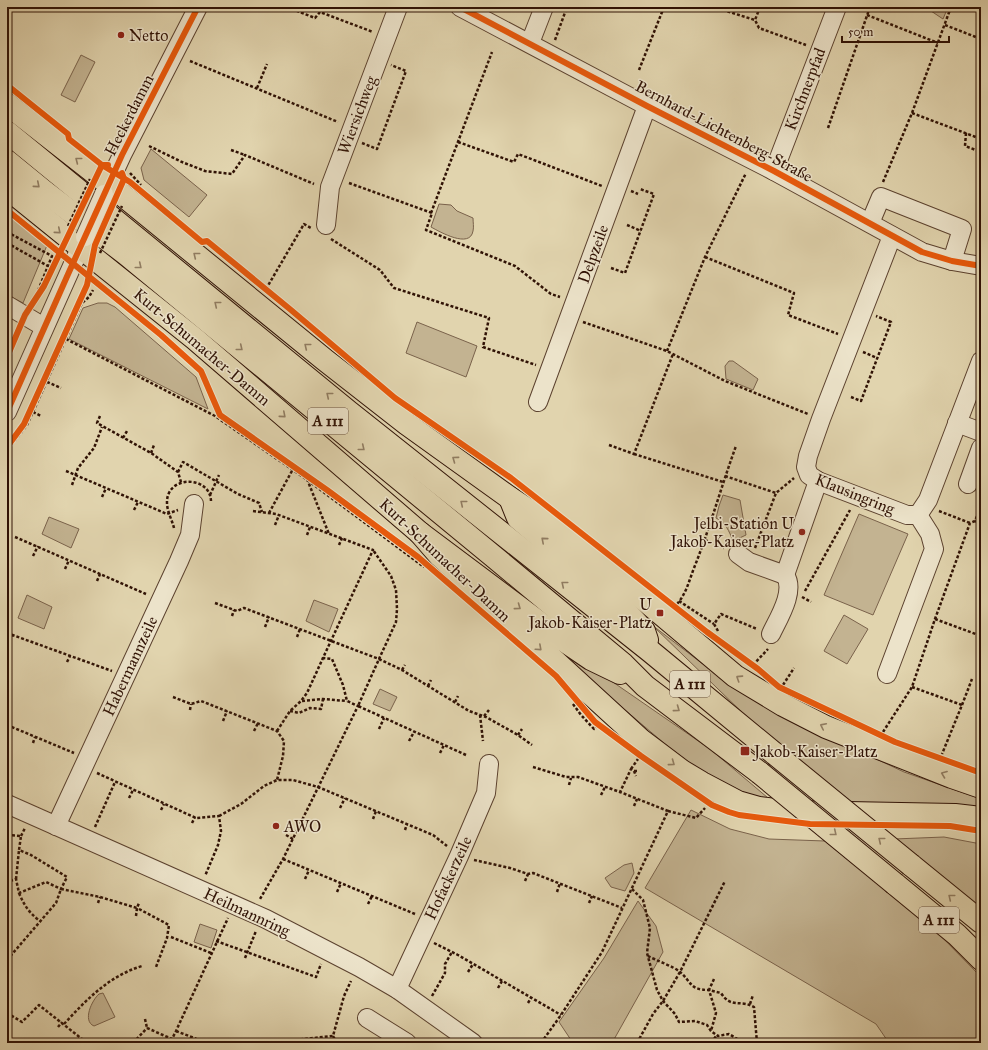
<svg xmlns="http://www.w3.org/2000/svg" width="988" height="1050" font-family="'IM FELL Great Primer',serif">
<rect width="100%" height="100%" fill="#e1d4ae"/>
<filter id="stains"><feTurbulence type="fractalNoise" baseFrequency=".005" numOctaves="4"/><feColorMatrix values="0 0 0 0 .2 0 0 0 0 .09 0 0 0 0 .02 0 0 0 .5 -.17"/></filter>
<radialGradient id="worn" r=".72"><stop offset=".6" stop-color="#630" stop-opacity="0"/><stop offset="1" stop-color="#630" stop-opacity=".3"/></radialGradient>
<g fill="#c3b391" stroke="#7a624b">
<path d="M925,7H948L943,19Z"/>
<path d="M81,55L95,62L75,102L61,95Z"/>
<path d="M151,149L207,195L189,217L144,180L141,168Z"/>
<path d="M439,204L451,205L457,211L473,218C473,222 474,227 473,231C470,249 440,232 431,227Z"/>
<path d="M7,209L48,243L23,303L7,295Z"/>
<path d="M98,303H107L115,307L196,377L208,409L69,339L83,308Z"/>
<path d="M417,322L477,346L466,377L406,353Z"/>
<path d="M729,361H733L758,379L753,390L726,379L725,366Z"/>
<path d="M723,495L740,500L746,535L733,541C729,531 726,523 716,518L719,506Z"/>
<path d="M859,514L908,534L873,615L824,595Z"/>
<path d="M49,517L79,529L71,548L42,534Z"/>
<path d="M27,595L52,607L44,629L18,618Z"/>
<path d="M314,600L338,609L329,632L306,621Z"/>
<path d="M504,607L710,749L774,803L735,791L708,777L665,744Z"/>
<path d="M844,615L868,629L847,664L824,651Z"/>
<path d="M652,625L708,668L751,697L796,721L904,772L981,799V810C939,802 898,803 855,805L750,720Z"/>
<path d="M380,689L397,697L390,711L373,704Z"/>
<path d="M691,810L730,829L769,839L825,841L937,932L981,977V1043H889L876,1024L645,888Z"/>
<path d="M944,837L981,844V909L894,839Z"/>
<path d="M632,863L634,873L625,891L611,887L605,878L624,865Z"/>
<path d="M638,901L656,926L663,952L612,1043H573L559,1022L604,958Z"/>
<path d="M200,924L217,930L211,948L194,942Z"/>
<path d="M103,993L115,1017L94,1026C82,1021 92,1000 99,994Z"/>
</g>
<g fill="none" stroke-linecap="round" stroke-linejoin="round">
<defs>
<g id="minor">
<path d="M460,7L647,106L774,171L922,252L952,261L981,266"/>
<path d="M530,43L544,7"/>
<path d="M774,171L837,7"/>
<path d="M104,194L122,155L198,7"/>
<path d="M870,223L881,197L962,229L952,261"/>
<path d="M326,225L330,187L398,7"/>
<path d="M892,236L821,419L808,456L806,467L809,475L818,481L907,515H918L928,500L981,361"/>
<path d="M7,305L44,327"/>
<path d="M538,402L647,106"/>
<path d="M7,412L85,237"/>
<path d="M957,423L981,432"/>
<path d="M968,484L981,448"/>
<path d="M738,554L749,562L785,575L818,481"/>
<path d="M771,634C778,619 796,591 785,575"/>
<path d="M887,674L934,549L930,534L918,515"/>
<path d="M7,804L266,919L326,950L359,967L397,989L473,1043"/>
<path d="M56,826L179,561L190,535L194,504"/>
<path d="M397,989L459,856L486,793L489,764"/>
<path d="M367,1018L407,1043"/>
</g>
<g id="major">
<path d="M109,184L325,360L407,424L510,498L548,523L622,581L735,676L783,705L826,727L952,777L981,787"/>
<path d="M80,247L195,339L420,533L440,556L641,740L682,771L702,783L738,802L759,808L793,812L955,815L981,818"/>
</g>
<g id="highway">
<path d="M7,104L109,184"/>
<path d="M7,132L349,412L650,651L775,754"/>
<path d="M7,161L45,192L126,254L493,556L623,664L645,686L760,773"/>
<path d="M7,188L80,247"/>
<path d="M510,498L518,518L616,601L644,631L647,640"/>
<path d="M420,533L560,638L591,659L620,673"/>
<path d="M911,865L981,922"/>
<path d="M895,884L957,935L981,959"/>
</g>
</defs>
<use href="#minor" stroke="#5c422f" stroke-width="20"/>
<use href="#major" stroke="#301205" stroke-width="24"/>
<use href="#highway" stroke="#301205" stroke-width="24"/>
<g stroke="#301205" stroke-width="2.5" stroke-dasharray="3 2" stroke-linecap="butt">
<path d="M287,7L315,18L320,12L373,32"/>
<path d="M721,7L720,9L755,20"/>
<path d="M760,7L755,20L759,28L806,45"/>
<path d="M867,15L938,43"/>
<path d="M945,25L981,39"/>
<path d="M555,40L567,7"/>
<path d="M190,61L338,122"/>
<path d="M639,70L664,7"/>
<path d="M257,88L267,64"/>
<path d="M912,113L981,139"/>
<path d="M828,128L870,7"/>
<path d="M966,133L965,146L981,152"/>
<path d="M458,142L514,162L518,154L602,186"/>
<path d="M362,143L377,149L406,71L391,65"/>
<path d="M149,146L182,162L205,171L232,174L245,155L314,184"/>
<path d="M231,150L245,155"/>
<path d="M130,173L141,185"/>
<path d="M883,182L912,113L951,7"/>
<path d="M349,183L432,213L426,230L515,266L551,294L560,297"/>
<path d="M631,191L638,194"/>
<path d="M431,213L492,52"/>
<path d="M627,225L641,231"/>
<path d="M7,232L52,256L33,303"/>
<path d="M331,239L380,270L394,288L489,318L483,347L536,365"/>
<path d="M7,243L48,266"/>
<path d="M705,257L794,293L788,315L838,334"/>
<path d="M611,268L625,273L654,194L640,189"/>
<path d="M266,289L304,224L311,228"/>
<path d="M583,322L667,351L725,381L808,414"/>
<path d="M66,339L215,416L306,479L424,567"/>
<path d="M667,351L705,257L746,173"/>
<path d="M863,352L877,358"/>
<path d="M47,382L61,388"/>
<path d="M851,397L861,401L891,322L876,316"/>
<path d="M33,412L41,416"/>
<path d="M100,416L97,423L151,453L178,472L181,482"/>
<path d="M123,438L127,431"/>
<path d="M609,445L634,454L673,354"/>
<path d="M151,453L154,445"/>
<path d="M7,454L10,447L27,425L82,303L89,297L93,290"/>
<path d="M634,454L723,482"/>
<path d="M66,471L167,514L178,510"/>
<path d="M178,472L183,462L238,494L259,503L262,512"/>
<path d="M725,476L776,493"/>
<path d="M307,479L329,534"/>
<path d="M72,485L78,468L94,448L102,427"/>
<path d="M7,488L9,489"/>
<path d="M210,495L219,475"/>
<path d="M102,497L106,488"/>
<path d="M134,510L138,502"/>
<path d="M253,511L276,514L373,550L323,658L332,659L343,685L347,701L358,706L283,859L260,899"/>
<path d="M939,511L970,523"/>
<path d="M269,513L293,469"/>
<path d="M975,521L981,523"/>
<path d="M275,525L279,515"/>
<path d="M174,528C172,520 167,511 167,503C166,475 210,475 211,501"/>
<path d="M307,535L310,527"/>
<path d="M15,537L146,594"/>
<path d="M705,540L724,548"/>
<path d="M339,545L342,538"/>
<path d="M755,548L776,493L794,478"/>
<path d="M33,556L38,546"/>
<path d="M65,569L69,560"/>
<path d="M97,581L100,574"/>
<path d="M805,591L850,510"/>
<path d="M802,597L811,602"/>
<path d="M679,601L714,624"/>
<path d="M215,603L237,611L244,608L379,659L396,622L397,609L396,590L391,576L373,550"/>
<path d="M677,604C686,594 689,581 694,568C710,528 721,487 736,446"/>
<path d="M232,616L234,610"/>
<path d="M935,619L981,636"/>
<path d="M265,627L269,617"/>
<path d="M718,631L714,624L721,614L757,629"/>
<path d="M7,633L112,671"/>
<path d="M297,637L300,629"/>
<path d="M10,641L12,635"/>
<path d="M67,662L70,656"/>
<path d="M753,665L768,649"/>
<path d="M402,670L405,665"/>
<path d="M783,685L794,668"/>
<path d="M428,686L431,680"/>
<path d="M912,687L962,705L942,754"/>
<path d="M173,697L191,704L201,701L277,731L284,741L283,756L277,780H293L318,787L433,835L447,846"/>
<path d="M302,701L323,699L347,701"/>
<path d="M455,702L458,696"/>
<path d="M573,704L581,715L594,729L599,724"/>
<path d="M962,705L972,679"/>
<path d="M190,710L191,704"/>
<path d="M290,711L299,713L310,708L321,709L323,699"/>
<path d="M480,715L483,741"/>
<path d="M484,716L489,710"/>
<path d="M223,721L227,711"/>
<path d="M7,725L74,753"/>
<path d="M379,729L384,718"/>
<path d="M254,731L258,723"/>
<path d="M277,731L290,711L301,701L307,693L323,658"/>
<path d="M883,732L912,687L935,619L970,523L975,521L981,506"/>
<path d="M518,735L522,729"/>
<path d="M409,741L414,732"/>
<path d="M33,743L35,737"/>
<path d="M440,753L444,745"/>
<path d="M466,755L358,706L379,659L402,670L469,711L486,717L518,735L532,745"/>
<path d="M533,767L566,777H578L620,792L631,769L634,771L636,776"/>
<path d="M631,769L638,759"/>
<path d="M634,771H639"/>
<path d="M97,773L196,818L219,816L221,831L218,845L205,876"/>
<path d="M569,785L571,778"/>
<path d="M601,795L605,787"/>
<path d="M129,798L133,790"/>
<path d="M634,806L637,799"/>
<path d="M340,808L345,798"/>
<path d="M161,810L164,804"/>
<path d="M668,811L696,818L705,808"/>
<path d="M219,816L241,804L264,786L277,780"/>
<path d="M373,819L376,811"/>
<path d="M192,823L195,817"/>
<path d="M95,827L115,782"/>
<path d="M405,830L407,824"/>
<path d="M7,835L21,836L19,850L31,855L67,877L61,889L46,882L19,893L16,879L7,882"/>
<path d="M286,835L293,839"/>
<path d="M21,836L25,828"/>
<path d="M283,859L415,914"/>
<path d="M474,860L510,868L528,874L533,873L622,908"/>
<path d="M16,879L19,850"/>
<path d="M305,879L309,870"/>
<path d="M525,881L528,874"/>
<path d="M632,889L643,900L650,928L647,953L657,990L663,1001L675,1014L679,1022L695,1021L707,1025L711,1031L718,1036L729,1034L744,1043"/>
<path d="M337,892L341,883"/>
<path d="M557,892L560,883"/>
<path d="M19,893C24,905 29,913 40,921"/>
<path d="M98,903L100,897"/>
<path d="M589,903L592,896"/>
<path d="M368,904L372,896"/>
<path d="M139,909L169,925L167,938L156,967"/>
<path d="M136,916L137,908"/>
<path d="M171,937L211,953"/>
<path d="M216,941L316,977L321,964"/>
<path d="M434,943L458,955L561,1015"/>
<path d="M648,956C657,961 673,966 680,972C692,982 689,990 709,990L716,1013L711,1031"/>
<path d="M245,958L256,931"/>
<path d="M7,960L56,903L61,889L100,897L137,908L139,903"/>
<path d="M468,972L473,964"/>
<path d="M714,979L709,990L721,993C731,1009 740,999 754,1007L757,1043"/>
<path d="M498,988L502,981"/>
<path d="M432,996L445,973V964L452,952"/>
<path d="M528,1003L531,998"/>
<path d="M750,1004L753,995"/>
<path d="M7,1013L22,1022L39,1005L87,1043"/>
<path d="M145,1019L147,1028"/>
<path d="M64,1024C87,999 109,976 142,966"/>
<path d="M58,1027L62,1022"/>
<path d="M147,1028L172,1039L176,1031L228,918"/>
<path d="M176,1031L207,1043"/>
<path d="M333,1036L337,1043"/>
<path d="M133,1043L147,1028"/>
<path d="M265,1043L333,1036L344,996L351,981"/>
<path d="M541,1043L561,1015L602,952L668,811L620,792"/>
<path d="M637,1043L653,1014L663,1001L680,972L725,881"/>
<path d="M711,1043L717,1035"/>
</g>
<use href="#minor" stroke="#ece3ca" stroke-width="18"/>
<use href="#major" stroke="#e1d4ae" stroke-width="22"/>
<use href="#highway" stroke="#e1d4ae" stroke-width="22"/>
<defs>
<path id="minor-bridge" d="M85,237L104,194"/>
<g id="highway-bridge">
<path d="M775,754L911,865"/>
<path d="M760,773L895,884"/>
</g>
</defs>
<use href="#minor-bridge" stroke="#5c422f" stroke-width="20" stroke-linecap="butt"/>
<use href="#highway-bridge" stroke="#301205" stroke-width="24" stroke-linecap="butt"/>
<g stroke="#301205" stroke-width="2.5" stroke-dasharray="3 2" stroke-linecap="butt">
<path d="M68,226L90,179"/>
<path d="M100,253L122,206"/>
</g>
<use href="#minor-bridge" stroke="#ece3ca" stroke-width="18"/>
<use href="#highway-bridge" stroke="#e1d4ae" stroke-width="22"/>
<defs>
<g id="cycleway">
<path d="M460,7L647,106L774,171L922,252L952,261L981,266"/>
<path d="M7,85L68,134L69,139L102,165L130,182L202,242L207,241L291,310L395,398L511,478L707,632L758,669L779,687L895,742L981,773"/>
<path d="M7,210L161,335L201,371L220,415L327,490L418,557L556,676L595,722L641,756L712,805L729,812L739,815L810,824L950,826L981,831"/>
<path d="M7,357L25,315L44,286L102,165H108"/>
<path d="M7,412L69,272L122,155L198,7"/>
<path d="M7,447L24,424L87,285L95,245L124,179L122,173"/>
</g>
</defs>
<use href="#cycleway" stroke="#ece3ca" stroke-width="8"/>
<use href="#cycleway" stroke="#e8590c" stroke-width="6"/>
</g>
<defs><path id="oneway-chevron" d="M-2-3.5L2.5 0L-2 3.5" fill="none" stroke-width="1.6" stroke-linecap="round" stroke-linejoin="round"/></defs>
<g stroke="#917d62">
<use href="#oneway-chevron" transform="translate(78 160) rotate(-142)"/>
<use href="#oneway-chevron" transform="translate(37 185) rotate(40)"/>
<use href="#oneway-chevron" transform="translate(58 231) rotate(40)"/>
<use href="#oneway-chevron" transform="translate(196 255) rotate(-141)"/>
<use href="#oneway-chevron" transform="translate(139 266) rotate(39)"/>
<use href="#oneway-chevron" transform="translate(217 304) rotate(-141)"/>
<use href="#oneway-chevron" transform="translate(307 346) rotate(-141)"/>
<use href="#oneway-chevron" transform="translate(240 348) rotate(39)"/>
<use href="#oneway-chevron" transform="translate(329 395) rotate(-141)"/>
<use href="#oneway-chevron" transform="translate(283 415) rotate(41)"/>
<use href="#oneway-chevron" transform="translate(362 448) rotate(39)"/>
<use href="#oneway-chevron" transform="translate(455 459) rotate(-144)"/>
<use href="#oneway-chevron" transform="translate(463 503) rotate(-141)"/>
<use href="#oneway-chevron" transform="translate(544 540) rotate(-139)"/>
<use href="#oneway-chevron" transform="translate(564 584) rotate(-141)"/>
<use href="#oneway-chevron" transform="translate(518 607) rotate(36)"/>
<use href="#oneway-chevron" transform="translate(539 648) rotate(42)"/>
<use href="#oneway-chevron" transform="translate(739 678) rotate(-147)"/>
<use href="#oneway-chevron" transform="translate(677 709) rotate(36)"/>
<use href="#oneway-chevron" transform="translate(823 726) rotate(-154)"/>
<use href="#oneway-chevron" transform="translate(672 763) rotate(36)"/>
<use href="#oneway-chevron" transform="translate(944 774) rotate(-159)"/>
<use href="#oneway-chevron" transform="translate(834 833) rotate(39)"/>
<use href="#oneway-chevron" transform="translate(881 840) rotate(-141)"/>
<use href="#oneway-chevron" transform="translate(951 897) rotate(-141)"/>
</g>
<g fill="#8f2418" stroke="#ece3ca" stroke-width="1.5">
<circle cx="121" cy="35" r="4"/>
<circle cx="802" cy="532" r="4"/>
<rect x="656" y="609" width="8" height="8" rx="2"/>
<rect x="740" y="746" width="10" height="10" rx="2"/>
<circle cx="276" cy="826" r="4"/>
</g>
<g text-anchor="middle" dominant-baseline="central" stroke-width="3" stroke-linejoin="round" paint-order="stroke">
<g fill="#ece3ca" stroke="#685140" stroke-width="1">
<rect x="308" y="408" width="40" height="26" rx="3"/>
<rect x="670" y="671" width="40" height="26" rx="3"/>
<rect x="919" y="907" width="40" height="26" rx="3"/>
</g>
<g font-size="15" font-weight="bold" fill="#301205">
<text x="328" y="421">A 111</text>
<text x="690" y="684">A 111</text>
<text x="939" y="920">A 111</text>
</g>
<g font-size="16" fill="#301205" stroke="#ece3ca" text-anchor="start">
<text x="129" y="35">Netto</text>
<text x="794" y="523" text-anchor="end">Jelbi-Station U<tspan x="794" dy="18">Jakob-Kaiser-Platz</tspan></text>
<text x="652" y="604" text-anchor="end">U<tspan x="652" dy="18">Jakob-Kaiser-Platz</tspan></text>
<text x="754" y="751">Jakob-Kaiser-Platz</text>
<text x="284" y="826">AWO</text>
</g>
<g font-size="16" fill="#301205" stroke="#ece3ca">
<text transform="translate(805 89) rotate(-69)">Kirchnerpfad</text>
<text transform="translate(129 115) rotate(-63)">Heckerdamm</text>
<text transform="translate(357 115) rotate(-69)">Wiersichweg</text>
<text transform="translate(724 131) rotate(28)">Bernhard-Lichtenberg-Straße</text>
<text transform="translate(593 254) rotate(-70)">Delpzeile</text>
<text transform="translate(202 347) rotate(40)">Kurt-Schumacher-Damm</text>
<text transform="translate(855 494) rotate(22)">Klausingring</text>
<text transform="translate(445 560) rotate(43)">Kurt-Schumacher-Damm</text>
<text transform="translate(130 666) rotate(-65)">Habermannzeile</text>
<text transform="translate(448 878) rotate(-65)">Hofackerzeile</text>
<text transform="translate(247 912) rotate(25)">Heilmannring</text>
</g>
</g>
<rect width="988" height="1050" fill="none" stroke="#e1d4ae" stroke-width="24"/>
<rect x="8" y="8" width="972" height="1034" fill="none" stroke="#301205" stroke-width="2"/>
<rect x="12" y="12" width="964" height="1026" fill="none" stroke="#301205"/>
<path d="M842 36v6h107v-6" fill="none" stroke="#301205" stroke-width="2"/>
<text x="848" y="36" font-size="12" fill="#301205" stroke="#ece3ca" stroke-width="3" paint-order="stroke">50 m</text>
<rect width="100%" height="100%" filter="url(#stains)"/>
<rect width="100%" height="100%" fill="url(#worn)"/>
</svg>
